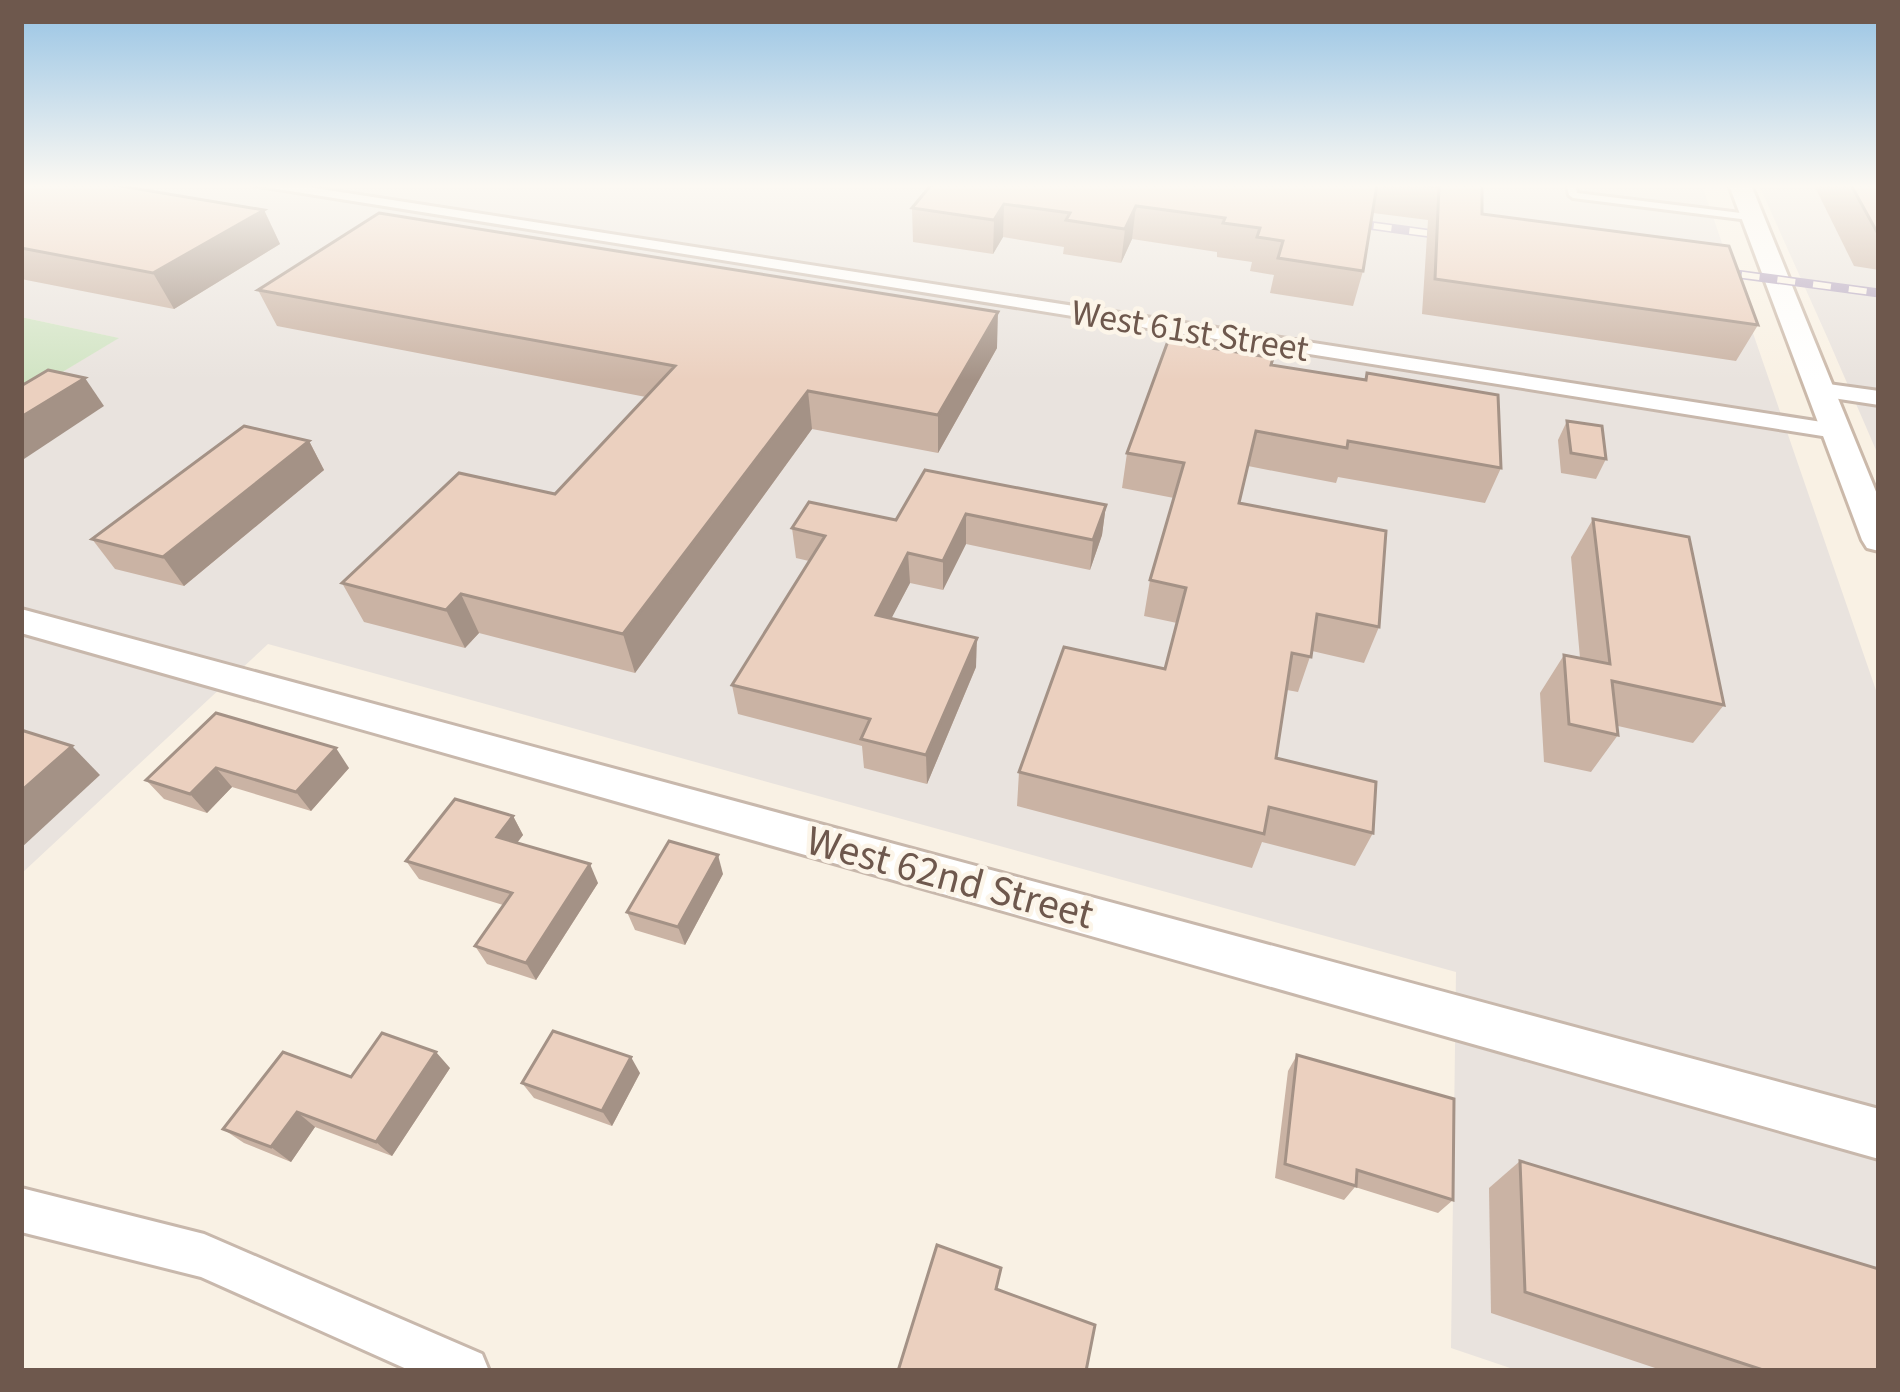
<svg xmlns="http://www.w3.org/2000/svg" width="1900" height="1392" font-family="'Source Sans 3',sans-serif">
<rect width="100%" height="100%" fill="#f9f1e4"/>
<g fill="#e9e3de">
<path d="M21,185H1702L1879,699V1371H1519L1451,1348L1456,972L268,644L21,874V397L118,338L21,317Z"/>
<path d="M1759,185H1879V457L1828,339Z"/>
</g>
<path fill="#d1e4c4" d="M21,317L119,338L21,397Z"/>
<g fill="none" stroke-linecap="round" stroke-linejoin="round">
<defs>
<path id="service" d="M1567,185H1575L1577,193L1749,214L1753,217L1749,220L1573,198L1569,195Z"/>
<g id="minor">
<path d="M253,185H295L1835,424L1847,431L1835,438Z"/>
<path d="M1821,383L1879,391V405L1813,395V385Z"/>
<path d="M21,1188L204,1234L482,1354L489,1371H411L201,1277L21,1232Z"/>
</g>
<path id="tertiary" d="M21,609L1879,1109V1159L21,633Z"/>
<path id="secondary" d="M1729,185H1751L1879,499V551L1867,548L1862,540Z"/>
</defs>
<use href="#service" stroke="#c8b8ac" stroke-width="6"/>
<use href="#minor" stroke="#c8b8ac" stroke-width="6"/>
<use href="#tertiary" stroke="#c8b8ac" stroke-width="6"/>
<use href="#secondary" stroke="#cbb9aa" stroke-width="6"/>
<use href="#service" fill="#fff" fill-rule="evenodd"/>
<use href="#minor" fill="#fff" fill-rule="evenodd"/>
<use href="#tertiary" fill="#fff" fill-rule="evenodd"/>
<use href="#secondary" fill="#fff" fill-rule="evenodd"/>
<defs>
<g id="rail">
<path d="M1338,221L1463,238"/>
<path d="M1706,270L1879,293"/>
</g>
</defs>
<use href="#rail" stroke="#b3a4c0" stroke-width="9"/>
<use href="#rail" stroke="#fcf5e9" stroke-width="6" stroke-dasharray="18" stroke-linecap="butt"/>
</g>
<g fill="#cab3a4">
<path d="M21,185L264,210L280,244L174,309L21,279Z"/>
<path d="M931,185H1482V214L1758,325L1736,361L1422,314L1428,220L1373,213L1363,271L1353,306L1270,293L1274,275L1250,271L1252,262L1217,257V252L1132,239L1121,263L1063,254L1064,247L1003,237L993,254L913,242L912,208Z"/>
<path d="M1814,185H1879V270L1854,266Z"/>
<path d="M258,290L997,348L938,453L812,429L635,673L479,633L465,648L364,622L342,583L555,494L646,397L277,326Z"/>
<path d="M1271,365L1365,380L1367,373L1501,468L1485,503L1338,477L1336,483L1248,466L1239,503L1379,627L1364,663L1312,651L1298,692L1287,690L1276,758L1373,833L1355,866L1262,842L1252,868L1017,806L1019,772L1165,669L1177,623L1144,616L1150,580L1174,498L1122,488L1127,453Z"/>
<path d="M1567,421L1606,459L1596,479L1561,473L1558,440Z"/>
<path d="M309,441L324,470L184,586L115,569L92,539Z"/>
<path d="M1106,505L1102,535L1090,570L966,544L943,590L910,583L891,618L976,667L927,784L864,768L862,746L738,714L732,685L809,561L796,558L792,528Z"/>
<path d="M1593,519L1724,705L1693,743L1618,726V735L1591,772L1544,762L1540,693L1564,655L1580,658L1571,557Z"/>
<path d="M216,713L349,768L311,811L232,787L207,813L164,799L146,780Z"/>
<path d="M513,816L523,835L517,842L598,883L536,980L487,964L475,946L503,905L419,879L406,861Z"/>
<path d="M723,874L685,945L635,930L627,912Z"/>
<path d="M1297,1055L1453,1200L1438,1213L1355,1187L1344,1200L1275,1178L1288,1071Z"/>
<path d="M450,1068L392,1156L315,1127L291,1162L244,1143L223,1129L351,1077Z"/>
<path d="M640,1073L612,1126L534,1098L522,1083Z"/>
<path d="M1520,1161L1879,1371H1664L1491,1313L1489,1188Z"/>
</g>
<g fill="#a49286">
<path d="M1004,204L1003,237L993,254L994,220Z"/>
<path d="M1136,206L1132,239L1121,263L1125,229Z"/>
<path d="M264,210L280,244L174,309L153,273Z"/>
<path d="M998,312L997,348L938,453V415Z"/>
<path d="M85,378L104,406L21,461V417Z"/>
<path d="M808,391L812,429L635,673L623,634Z"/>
<path d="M309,441L324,470L184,586L163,557Z"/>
<path d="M1106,505L1102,535L1090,570L1093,540Z"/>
<path d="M966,514V544L943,590V561Z"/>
<path d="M908,553L910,583L878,644L876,615Z"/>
<path d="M461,594L479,633L465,648L446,610Z"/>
<path d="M977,638L976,667L927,784L926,755Z"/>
<path d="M72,746L100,775L21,848V791Z"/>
<path d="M336,748L349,768L311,811L296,792Z"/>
<path d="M216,768L232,787L207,813L190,794Z"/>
<path d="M513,816L523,835L508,855L497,837Z"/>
<path d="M718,855L723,874L685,945L678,927Z"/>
<path d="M590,864L598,883L536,980L526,963Z"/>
<path d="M436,1052L450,1068L392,1156L376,1142Z"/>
<path d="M631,1057L640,1073L612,1126L602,1111Z"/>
<path d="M297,1112L315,1127L291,1162L271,1147Z"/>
</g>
<g fill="#ebd0bf" stroke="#a49286" stroke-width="3">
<path d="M21,185H115L264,210L153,273L21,248Z"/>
<path d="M931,185H1377L1363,271L1278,258L1283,241L1257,237L1260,228L1223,223L1225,218L1136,206L1125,229L1066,220L1070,213L1004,204L994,220L912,208Z"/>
<path d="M1424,185H1482V214L1729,246L1758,325L1435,279L1439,187Z"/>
<path d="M1851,185H1879V232H1877Z"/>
<path d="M379,213L998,312L938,415L808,391L623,634L461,594L446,610L342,583L459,473L555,494L675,366L258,290Z"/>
<path d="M1168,341L1273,358L1271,365L1366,380L1367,373L1498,395L1501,468L1348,441L1347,448L1256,431L1239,503L1386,531L1379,627L1317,614L1311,657L1292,653L1276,758L1376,782L1373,833L1269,807L1264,834L1019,772L1064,647L1165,669L1186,588L1150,580L1184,463L1127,453Z"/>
<path d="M48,370L85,378L21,417V386Z"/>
<path d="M1567,421L1602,426L1606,459L1571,453Z"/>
<path d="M244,426L309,441L163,557L92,539Z"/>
<path d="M925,470L1106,505L1093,540L966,514L943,561L908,553L876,615L977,638L926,755L861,739L870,719L732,685L825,536L792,528L809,502L896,520Z"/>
<path d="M1593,519L1689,537L1724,705L1612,681L1618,735L1569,724L1564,655L1610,664Z"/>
<path d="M216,713L336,748L296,792L216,768L190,794L146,780Z"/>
<path d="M21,730L72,746L21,791Z"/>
<path d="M455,799L513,816L497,837L590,864L526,963L475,946L512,893L406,861Z"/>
<path d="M669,841L718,855L678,927L627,912Z"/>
<path d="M553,1031L631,1057L602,1111L522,1083Z"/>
<path d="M382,1033L436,1052L376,1142L297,1112L271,1147L223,1129L283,1052L351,1077Z"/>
<path d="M1297,1055L1454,1099L1453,1200L1357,1170L1356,1186L1285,1164Z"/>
<path d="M1520,1161L1879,1269V1371H1766L1525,1292Z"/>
<path d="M937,1245L1001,1268L996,1289L1095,1325L1086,1371H898Z"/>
</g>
<linearGradient id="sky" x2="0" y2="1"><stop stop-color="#96c3e4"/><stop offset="0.49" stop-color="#fcf9f3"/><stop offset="1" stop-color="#fcf9f3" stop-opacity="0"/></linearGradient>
<rect width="1900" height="380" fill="url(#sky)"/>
<g text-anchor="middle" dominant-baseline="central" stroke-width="9" stroke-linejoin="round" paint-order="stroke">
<g font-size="36" fill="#6e584d" stroke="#fcf5e9">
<text transform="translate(1190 331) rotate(9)">West 61st Street</text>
</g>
<g font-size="42" fill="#6e584d" stroke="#fcf5e9">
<text transform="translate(950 878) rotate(15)">West 62nd Street</text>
</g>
</g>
<rect width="1900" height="1392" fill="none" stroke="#6e584d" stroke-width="48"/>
</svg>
